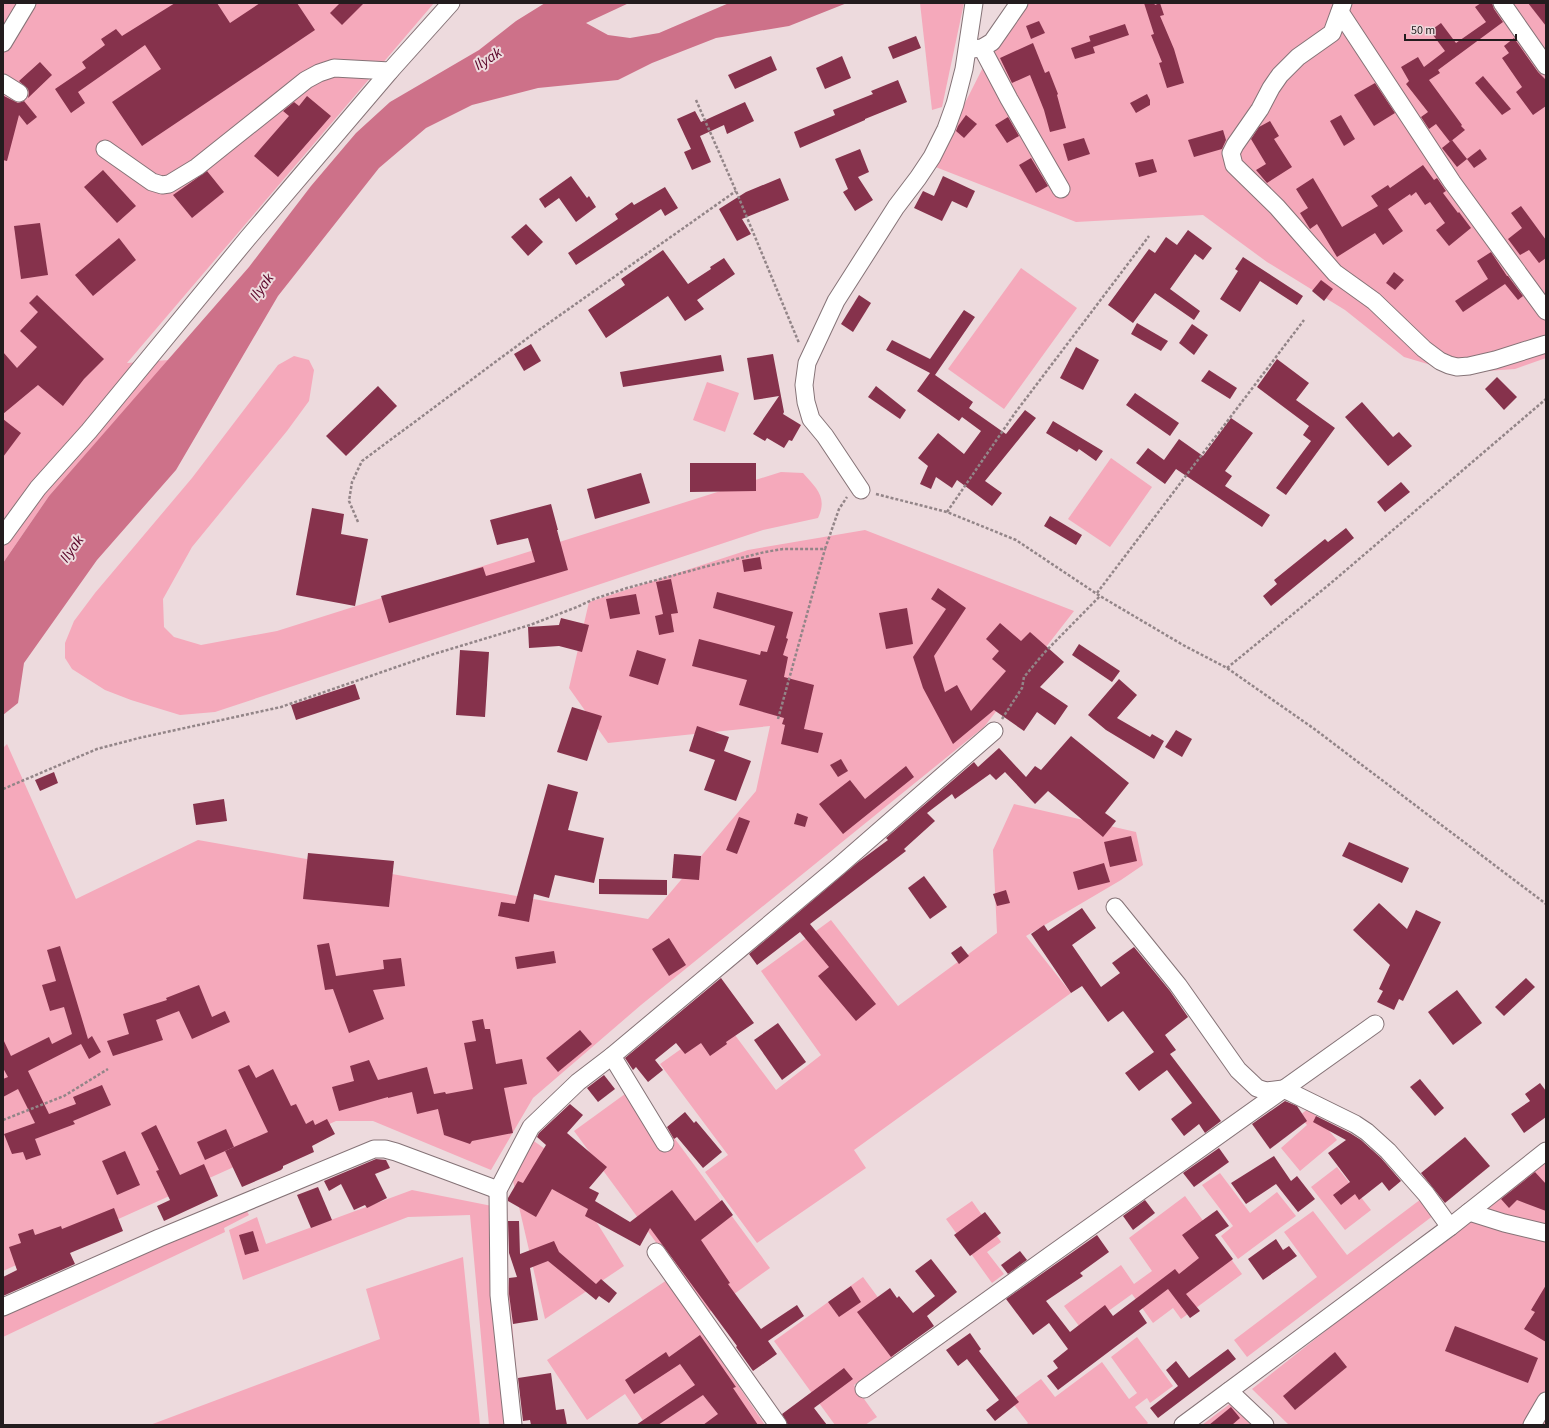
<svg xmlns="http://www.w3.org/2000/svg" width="1549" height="1428" font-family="'Source Sans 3',sans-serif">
<rect width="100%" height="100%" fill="#eddadd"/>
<g fill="#f5a9bb">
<path d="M3,3H434L127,363L169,360L49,496L3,563Z"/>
<path d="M920,3H964L942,107L932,110Z"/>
<path d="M1019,3H1546V358L1515,369L1458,373L1404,357L1345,310L1267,262L1203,215L1076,222L933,166L1006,22Z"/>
<path d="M1021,268L1077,308L1004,409L948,369Z"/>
<path d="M294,356L309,360L314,370L309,401L287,431L192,547L163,599L164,627L174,637L201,645L277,631L781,472L803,473C816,488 828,497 818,518L763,530L215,712L180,715L131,700L105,690L72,669L65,658V643L74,621L95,593L192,478L278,365Z"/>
<path d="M707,382L739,393L725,432L693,420Z"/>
<path d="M1111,458L1152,487L1110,547L1068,519Z"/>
<path d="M865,530L1074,611L984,727L641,1005L533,1098L491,1170L373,1121H336L3,1271V748L7,744L76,899L198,840L648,919L756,791L770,726L608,743L569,688L589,602L748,550Z"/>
<path d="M1014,804L1136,832L1143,865L1121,880L1026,936L1071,993L854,1150L866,1168L757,1243L705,1172L728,1155L660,1064L723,1019L776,1090L821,1055L761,971L831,920L898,1006L997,933L993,850Z"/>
<path d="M636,1086L770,1268L708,1313L574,1131Z"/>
<path d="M1309,1108L1337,1140L1300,1171L1281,1148L1307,1125L1299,1116Z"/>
<path d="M531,1139L555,1156L624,1266L545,1319L510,1168Z"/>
<path d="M1546,1157V1425H1289L1252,1389Z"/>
<path d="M1337,1167L1371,1210L1345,1230L1311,1187Z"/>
<path d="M1220,1173L1250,1213L1277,1192L1296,1216L1238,1259L1221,1236L1233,1226L1202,1185Z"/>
<path d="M412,1190L502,1208L521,1425H489L470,1215L408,1217L243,1280L229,1230L257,1217L266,1244Z"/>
<path d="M1185,1196L1242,1274L1181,1319L1173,1308L1153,1323L1132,1294L1082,1330L1064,1306L1121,1265L1134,1284L1152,1271L1129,1238Z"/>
<path d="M1425,1196L1438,1212L1247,1357L1234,1340L1317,1277L1284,1232L1313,1211L1347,1255Z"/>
<path d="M972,1201L1001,1242L987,1252L1004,1274L992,1283L946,1219Z"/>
<path d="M242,1202L249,1215L224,1228L225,1232L3,1337V1313Z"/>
<path d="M463,1257L480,1425H150L380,1339L366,1289Z"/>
<path d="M863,1277L902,1330L885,1342L895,1356L854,1385L877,1417L865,1425H835L774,1341Z"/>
<path d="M667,1280L765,1425H646L625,1394L587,1420L547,1360Z"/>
<path d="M1137,1337L1173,1386L1150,1403L1147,1398L1135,1407L1148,1423L1146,1425H1026L1028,1423L1011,1401L1041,1379L1055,1397L1102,1362L1129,1399L1137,1393L1111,1357Z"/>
<path d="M1235,1400L1255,1425H1202Z"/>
</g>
<path fill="#cd7189" d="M545,3H629L586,23L608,35L630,38L659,33L729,3H847L789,26L716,38L652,63L618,80L538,88L472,105L426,128L379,168L278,296L176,470L97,560L24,663L18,703L3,715V563L49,496L249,267L311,186L356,133L390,102L479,50L516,21Z"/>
<g fill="#86324c">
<path d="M175,3H217L230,23L260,3H297L315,30L142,146L112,102L161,69L145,45L78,92L85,103L71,113L55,89L86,68L82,62L105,45L101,39L116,29L122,36Z"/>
<path d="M340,3H364L342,25L330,13Z"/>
<path d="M1144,3H1154L1155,5L1160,3L1164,15L1160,16L1174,49L1184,83L1167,88L1159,63L1162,62L1151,35L1154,34Z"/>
<path d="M1481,3H1492L1494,9L1503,22L1438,70L1440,73L1429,80L1462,125L1461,126L1465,130L1450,142L1436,124L1429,129L1421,117L1428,112L1406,84L1409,81L1401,67L1418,57L1424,67L1445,51L1430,31L1441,23L1456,43L1486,22L1475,7Z"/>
<path d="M1528,3H1546V26Z"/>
<path d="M1039,21L1045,33L1031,39L1026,26Z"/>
<path d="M1125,24L1129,35L1093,47L1095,53L1075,59L1071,48L1091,41V43L1089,36Z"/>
<path d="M916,36L921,48L893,59L888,47Z"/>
<path d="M1514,38L1538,72L1546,80V106L1533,115L1516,92L1522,87L1502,58L1509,53L1504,46Z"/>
<path d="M1033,43L1045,73L1049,71L1058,94L1057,95L1066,128L1050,132L1044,110L1030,75L1012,83L1000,58Z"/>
<path d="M771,56L777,70L735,89L728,75Z"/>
<path d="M842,56L851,78L825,89L816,68Z"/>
<path d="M40,62L52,75L28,98L29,93L28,89L19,81Z"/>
<path d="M1483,76L1511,109L1502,115L1475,83Z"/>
<path d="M898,80L907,102L865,119V120L800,148L794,132L835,115L833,110L873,94L871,91Z"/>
<path d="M1375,83L1395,113L1374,126L1354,95Z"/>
<path d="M1147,94L1150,100V105L1136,113L1130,103Z"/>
<path d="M4,96L18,103L24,101L37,117L27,125L19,115L7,161L3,160V97Z"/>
<path d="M307,96L331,116L278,177L254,156L289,116L283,111L294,102L299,106Z"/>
<path d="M745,102L754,121L727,134L724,125L700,136L711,162L692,170L684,152L691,149L677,119L695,111L701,122Z"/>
<path d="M966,115L977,124L964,138L956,131L958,126Z"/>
<path d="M1341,115L1355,139L1344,146L1330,121Z"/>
<path d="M1008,117L1019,136L1007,143L995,125Z"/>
<path d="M1270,121L1279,136L1274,139L1292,167L1267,183L1256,170L1266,164L1251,139L1259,127Z"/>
<path d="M1223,130L1226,140L1222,149L1194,157L1188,140Z"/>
<path d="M1084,138L1090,154L1068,161L1063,144Z"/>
<path d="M1452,140L1467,159L1457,167L1442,148Z"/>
<path d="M860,149L869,172L858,177L873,200L855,211L843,192L848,189L835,159Z"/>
<path d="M1480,149L1487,159L1474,168L1467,159Z"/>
<path d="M1031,158L1048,186L1036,193L1019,165Z"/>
<path d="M1153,159L1157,172L1139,177L1135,163Z"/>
<path d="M1423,165L1434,180L1437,178L1446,191L1443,193L1458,213L1459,212L1471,228L1449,246L1436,230L1445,223L1430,202L1425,205L1416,192L1411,196L1410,194L1388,209L1403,231L1383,245L1375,233L1337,257L1317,224L1310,229L1300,213L1308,208L1296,189L1313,178L1342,227L1378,206L1371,196L1388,185L1390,188Z"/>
<path d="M103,170L136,206L117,223L84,187Z"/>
<path d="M207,171L224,192L192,218L173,195Z"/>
<path d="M571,176L587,198L589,196L596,207L576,222L559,198L545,208L539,199Z"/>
<path d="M943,176L975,191L967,208L952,201L942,221L914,208L923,191L934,196Z"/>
<path d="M780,178L789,200L742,219L751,234L737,241L719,209L746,192Z"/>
<path d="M665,187L678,208L665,216L661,209L576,265L568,253L618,219L615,214L632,202L634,205Z"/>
<path d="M1521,206L1546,240V258L1539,263L1529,250L1520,255L1508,239L1522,228L1511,213Z"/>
<path d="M40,223L48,275L21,279L14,226Z"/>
<path d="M526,224L543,242L528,256L511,237Z"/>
<path d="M1188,230L1212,248L1203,260L1195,254L1170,289L1200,311L1194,320L1155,293L1133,323L1108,305L1149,249L1155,253L1166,237L1177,245Z"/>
<path d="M119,238L136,260L93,296L75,275Z"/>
<path d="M663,250L688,284L711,269L710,267L724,258L735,274L697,300L704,309L685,321L668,296L606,338L588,310L625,285L621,279Z"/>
<path d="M1491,252L1507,276H1508L1523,296L1518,300L1505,284L1463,312L1455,301L1488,279L1477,261Z"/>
<path d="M1243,257L1303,296L1297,305L1260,281L1240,312L1220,299L1238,271L1235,269Z"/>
<path d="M1394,272L1404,280L1395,290L1386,283Z"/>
<path d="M1321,280L1333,289L1324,301L1312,291Z"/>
<path d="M37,295L104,359L84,379L63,406L38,385L3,414V352L17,368L37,347L20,331L38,312L29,303Z"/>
<path d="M859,295L871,303L853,332L841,324Z"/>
<path d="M964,310L975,317L935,375L973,402L969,408L1006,434L1025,410L1036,418L985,481L1002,493L992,506L957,480L952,488L936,477L931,489L920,484L928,466L918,458L938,433L964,454L981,431L962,417L959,421L917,391L930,373L886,350L892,340L930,359Z"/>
<path d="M1137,323L1168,341L1161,351L1131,334Z"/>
<path d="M1192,324L1208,335L1194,355L1179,343Z"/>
<path d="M531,344L541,361L524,371L514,354Z"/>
<path d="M1076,347L1099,360L1083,390L1060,378Z"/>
<path d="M773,354L784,412L783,414L801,425L792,441L789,440L784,448L767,438L765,441L753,434L779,396L754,400L747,358Z"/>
<path d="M721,355L724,371L623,387L620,372Z"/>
<path d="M1277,359L1309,383L1296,400L1335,428L1286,495L1276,488L1311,441L1303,435L1309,426L1257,387Z"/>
<path d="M1209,370L1237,388L1230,399L1201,381Z"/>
<path d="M1497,377L1517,397L1504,410L1485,389Z"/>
<path d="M378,386L397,406L346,456L326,436Z"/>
<path d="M876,386L906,410L900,419L868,397Z"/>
<path d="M1135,393L1179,423L1170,436L1126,405Z"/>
<path d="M1362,402L1393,437L1399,432L1412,446L1388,466L1345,417Z"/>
<path d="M1231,418L1253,433L1225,471L1232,476L1225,486L1270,515L1262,527L1176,469L1165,484L1136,463L1148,448L1164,460L1179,439L1203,456Z"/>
<path d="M3,419L21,433L3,457Z"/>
<path d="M1053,421L1103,451L1096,461L1079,449L1077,452L1046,433Z"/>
<path d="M690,463H756V491L690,492Z"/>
<path d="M641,473L650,503L595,519L587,489Z"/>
<path d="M1401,482L1410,492L1385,512L1377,502Z"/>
<path d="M551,504L558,530H557L568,570L389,623L381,596L483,567L486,576L535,562L528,538L497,545L490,520Z"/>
<path d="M312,508L344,514L341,534L368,539L355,606L296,595Z"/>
<path d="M1050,516L1082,535L1076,545L1044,526Z"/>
<path d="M1346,528L1354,538L1271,606L1263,596L1277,584L1274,580L1325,539L1328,542Z"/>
<path d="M760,557L762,569L744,572L742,560Z"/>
<path d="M671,579L678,613L671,614L674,632L659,635L655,616L663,614L656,582Z"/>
<path d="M938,588L966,608L934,656L945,692L957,685L971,711L1006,671L992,659L999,651L986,639L1000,623L1021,641L1030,632L1064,662L1040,687L1068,706L1055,725L1037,712L1024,731L994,710L953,744L923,688L913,657L946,609L931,599Z"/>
<path d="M717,592L793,612L786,638L788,639L783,655L788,657L784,677L814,685L804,729L823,733L818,753L781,744L785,725L782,724L784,718L739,705L747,680L692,666L699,639L760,655L761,651L767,652L775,626L713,608Z"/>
<path d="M636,594L640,614L610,619L606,599Z"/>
<path d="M907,608L913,644L886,649L879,613Z"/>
<path d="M561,618L589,625L582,652L559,646L529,648L528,627L559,625Z"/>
<path d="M1079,644L1120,671L1112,682L1072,655Z"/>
<path d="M460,650L489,652L485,717L456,715Z"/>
<path d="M637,650L666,659L658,685L629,676Z"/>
<path d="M1119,679L1137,695L1117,718L1150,737L1152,734L1164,741L1154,759L1106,730L1088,715Z"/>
<path d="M355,684L360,699L296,720L291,705Z"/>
<path d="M572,707L602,716L587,761L557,752Z"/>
<path d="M697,726L729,737L724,751L751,761L736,801L704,790L715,760L689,751Z"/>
<path d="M1176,730L1192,739L1182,757L1165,747Z"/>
<path d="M1071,736L1129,783L1105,813L1116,821L1103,837L1048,791L1035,804L1005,772L996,780L990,774L955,799L952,794L927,813L935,821L904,849L906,851L810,924L876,1004L856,1021L818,976L829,967L800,932L757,965L749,954L857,863L888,840L886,838L974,762L978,767L999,748L1026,777L1035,766L1041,770Z"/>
<path d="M841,759L848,771L838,777L830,765Z"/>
<path d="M906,766L914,777L843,834L819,804L850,780L865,799Z"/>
<path d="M54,772L58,783L40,791L35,780Z"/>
<path d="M548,784L578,792L568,830L604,838L594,883L555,875L549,898L534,894L529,922L498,916L501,902L515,904Z"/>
<path d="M224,799L227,821L196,825L193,804Z"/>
<path d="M797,813L808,817L805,827L794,824Z"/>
<path d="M739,817L750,821L737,854L726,850Z"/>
<path d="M1131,836L1137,861L1110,867L1104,842Z"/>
<path d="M1349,842L1409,868L1402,883L1342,856Z"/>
<path d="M308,853L394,861L389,907L303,899Z"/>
<path d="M674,854L701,856L699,880L672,878Z"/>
<path d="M1104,863L1110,882L1078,890L1073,872Z"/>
<path d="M924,876L947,907L930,919L908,888Z"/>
<path d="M599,879L667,880V895L599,894Z"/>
<path d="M1006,890L1010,903L997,906L993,894Z"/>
<path d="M1379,903L1407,929L1416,910L1441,922L1403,1001L1399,999L1394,1010L1377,1002L1383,991L1379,989L1390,965L1353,930Z"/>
<path d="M1082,908L1096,928L1072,945L1101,987L1120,973L1112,963L1134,947L1170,991L1188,1017L1165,1035L1176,1050L1170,1054L1221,1121L1205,1133L1199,1124L1184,1136L1171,1119L1192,1103L1167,1070L1139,1091L1125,1073L1154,1052L1123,1011L1108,1022L1082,986L1071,993L1031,934L1044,925L1048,931Z"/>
<path d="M669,938L686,965L669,976L652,949Z"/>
<path d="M329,943L336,976L384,969L383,960L401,958L405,986L373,990L384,1019L349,1033L333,989L325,990L317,945Z"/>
<path d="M60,946L88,1039L92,1036L101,1052L89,1059L81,1044L28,1071L49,1114L76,1104L73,1097L102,1085L111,1105L73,1121L75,1124L35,1139L41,1155L26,1160L23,1152L12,1154L4,1134L35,1123L18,1089L3,1097V1079L8,1077L3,1068V1039L11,1056L49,1037L52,1044L72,1034L64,1007L50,1011L42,985L56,981L47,950Z"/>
<path d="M961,946L969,956L959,964L951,953Z"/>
<path d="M554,951L556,963L517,969L515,957Z"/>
<path d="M721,978L754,1023L726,1042L727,1044L710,1056L701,1043L685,1054L676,1043L655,1060L663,1070L648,1082L636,1067L633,1070L625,1058Z"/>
<path d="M1526,978L1535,987L1504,1016L1495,1007Z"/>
<path d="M199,985L212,1017L225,1011L230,1022L192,1039L179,1011L156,1020L163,1040L113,1056L107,1041L129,1034L123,1014L167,1000L166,998Z"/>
<path d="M1457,990L1482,1023L1453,1045L1428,1012Z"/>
<path d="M483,1019L485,1029H490L496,1064L522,1059L527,1084L504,1088L513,1133L472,1141L470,1144L444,1135L438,1109L417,1114L412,1092L388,1098V1097L339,1111L332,1087L354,1081L350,1066L369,1060L378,1080L427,1067L434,1094L445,1092L446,1094L473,1089L464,1043L476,1041L472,1021Z"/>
<path d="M778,1023L806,1062L782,1080L754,1040Z"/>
<path d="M580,1030L592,1044L558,1072L546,1058Z"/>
<path d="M249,1065L256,1078L273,1069L291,1106L296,1104L306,1124L313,1120L315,1125L327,1119L335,1134L312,1146L314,1152L283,1166V1168L281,1170L242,1187L225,1151L268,1132L238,1070Z"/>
<path d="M604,1075L615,1089L598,1102L587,1088Z"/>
<path d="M1420,1079L1444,1108L1435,1116L1410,1087Z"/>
<path d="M1540,1083L1546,1091V1117L1524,1133L1511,1114L1530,1101L1525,1094Z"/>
<path d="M1285,1101L1297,1106L1307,1121L1270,1149L1252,1124Z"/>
<path d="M570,1104L583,1115L567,1133L607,1167L589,1188L599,1193L595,1201L630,1222L672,1190L695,1221L722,1200L733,1215L701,1240L730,1283L728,1284L761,1329L797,1305L804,1316L768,1341L777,1354L753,1371L736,1347L737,1346L650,1228L640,1246L585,1216L588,1209L552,1189L536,1217L508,1201V1198L518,1181L523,1183L546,1145L537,1137L539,1133Z"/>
<path d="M685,1112L694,1123L696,1121L722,1152L703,1168L677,1137L674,1139L667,1127Z"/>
<path d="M1316,1116L1350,1133L1361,1140L1381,1158L1401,1181L1389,1191L1382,1182L1359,1200L1355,1194L1341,1205L1333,1195L1350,1182L1328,1153L1346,1140L1313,1122Z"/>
<path d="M156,1125L180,1175L204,1164L218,1196L164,1221L157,1206L170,1200L156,1171L159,1170L141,1133Z"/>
<path d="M226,1129L234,1147L205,1160L197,1142Z"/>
<path d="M1465,1137L1490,1166L1445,1203L1421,1173Z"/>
<path d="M1219,1148L1229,1162L1194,1187L1183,1173Z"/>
<path d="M125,1151L140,1185L117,1195L102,1161Z"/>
<path d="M1274,1156L1291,1181L1297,1176L1315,1199L1298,1212L1276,1184L1246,1204L1231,1183Z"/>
<path d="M376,1159L386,1160L390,1168L375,1174L387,1198L367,1208L365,1205L354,1210L341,1184L329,1191L324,1181Z"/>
<path d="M1535,1172L1546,1184V1211L1517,1200L1509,1208L1501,1199Z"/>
<path d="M318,1187L332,1220L311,1228L297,1195Z"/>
<path d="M1145,1200L1155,1213L1133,1230L1123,1216Z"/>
<path d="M114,1208L123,1231L70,1253L75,1264L3,1296V1277L17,1270L9,1247L21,1243L18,1234L33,1229L35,1235L61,1226L62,1229Z"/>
<path d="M1217,1210L1229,1226L1215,1235L1233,1259L1186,1294L1200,1311L1190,1318L1168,1289L1139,1311L1147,1323L1058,1390L1047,1376L1058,1368L1053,1361L1068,1349L1049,1323L1033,1335L1006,1299L1097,1235L1109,1252L1080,1273L1083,1276L1046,1301L1070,1332L1105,1305L1113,1316L1175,1269L1179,1274L1199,1258L1182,1235Z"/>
<path d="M985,1212L1001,1233L970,1256L954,1235Z"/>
<path d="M508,1221H519L520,1254L554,1241L559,1252L596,1284L601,1279L617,1293L609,1303L599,1296L596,1300L548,1261L530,1268L538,1320L513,1324L509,1294V1278L517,1277L509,1253Z"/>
<path d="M253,1231L259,1251L245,1255L239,1235Z"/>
<path d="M1276,1239L1283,1250L1289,1246L1297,1256L1263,1280L1248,1259Z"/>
<path d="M1020,1251L1027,1260L1008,1274L1001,1265Z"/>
<path d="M931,1259L957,1292L927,1316L934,1326L891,1357L857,1312L890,1288L897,1298L899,1296L913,1313L935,1296L915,1271Z"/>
<path d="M1546,1285V1342L1524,1329L1535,1312L1531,1310Z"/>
<path d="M851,1286L861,1302L839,1317L828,1302Z"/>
<path d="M1455,1326L1538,1358L1528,1383L1445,1351Z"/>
<path d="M970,1333L981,1349L979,1351L1019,1402L995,1421L986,1410L999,1400L967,1359L958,1366L946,1350Z"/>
<path d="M700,1335L736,1387L733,1388L758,1425H703L718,1414L703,1395L658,1425H636L695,1385L680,1364L634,1394L625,1380L666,1352L669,1357Z"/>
<path d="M1228,1349L1236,1359L1158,1418L1150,1408L1178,1386L1166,1370L1176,1361L1189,1378Z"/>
<path d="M1335,1352L1347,1367L1295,1410L1283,1396Z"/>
<path d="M844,1368L853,1379L814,1408L827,1425H788L782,1414Z"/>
<path d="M551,1373L556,1410L564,1409L567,1425H531L530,1420L523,1421L518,1378Z"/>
<path d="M1231,1407L1240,1418L1232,1425H1209Z"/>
</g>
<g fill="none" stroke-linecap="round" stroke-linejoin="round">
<defs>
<g id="minor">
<path d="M1343,3L1332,33L1298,57L1280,75L1271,88L1260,109L1235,145L1231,153L1234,165L1277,207L1335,273L1374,301L1424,349L1440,361L1449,365L1457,367L1469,366L1495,360L1546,344"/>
<path d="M1502,3L1546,66"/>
<path d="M1340,12L1452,182L1546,311"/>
<path d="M3,43L27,3"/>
<path d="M982,48L1009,99L1061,189"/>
<path d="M972,49L982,48L992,42L1019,3"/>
<path d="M3,83L19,93"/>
<path d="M105,149L152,182L162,185L169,184L197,167L306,80L319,73L334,68L390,71"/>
<path d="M861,490L825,436L811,419L806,402L804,385L807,363L836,301L896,207L918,178L932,157L946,129L955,104L964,69L974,3"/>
<path d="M3,536L38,488L89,431L247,239L390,71L451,3"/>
<path d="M1115,907L1178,985L1238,1070L1257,1088L1266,1091L1283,1089L1292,1093L1355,1124L1367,1132L1388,1151L1426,1194L1450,1227"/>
<path d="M612,1056L665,1143"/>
<path d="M1469,1212L1504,1223L1546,1233"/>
<path d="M656,1252L778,1425"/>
<path d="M3,1307L159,1238L374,1149H385L396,1152L498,1190"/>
<path d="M864,1389L1048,1257L1375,1024"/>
<path d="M1229,1391L1265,1425"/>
<path d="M513,1425L499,1295L498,1190L531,1127L578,1082L612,1056L839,866L994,731"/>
<path d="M1183,1425L1450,1227L1546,1151"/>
<path d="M1532,1425L1546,1401"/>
</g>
</defs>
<use href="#minor" stroke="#857377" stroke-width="19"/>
<g stroke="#938588" stroke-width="2.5" stroke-dasharray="3 2" stroke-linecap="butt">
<path d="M696,100L736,191L799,343"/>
<path d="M876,494L947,512L1016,540L1100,596L1183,645L1227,668L1313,728L1546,904"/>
<path d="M947,512L1015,413L1149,236"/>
<path d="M358,522L349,501L352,482L362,461L529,337L736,191"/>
<path d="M1097,593L1304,320"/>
<path d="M1227,668L1331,583L1546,399"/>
<path d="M778,719L825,549"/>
<path d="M1002,719L1022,688L1024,677L1044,653L1100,596"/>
<path d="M3,789L97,749L139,738L281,707L434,654L530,625L577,607L594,599L627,588L708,566L765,552L783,549H825L839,509L847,497"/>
<path d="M3,1120L64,1096L108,1069"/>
</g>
<use href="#minor" stroke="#fff" stroke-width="17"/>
</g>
<g text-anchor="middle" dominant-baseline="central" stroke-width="4" stroke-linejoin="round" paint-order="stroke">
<g font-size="15" font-style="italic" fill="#580126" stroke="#eddadd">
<text transform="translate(488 59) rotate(-32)">Ilyak</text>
<text transform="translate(262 287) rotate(-54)">Ilyak</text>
<text transform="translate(72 549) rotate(-54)">Ilyak</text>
</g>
</g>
<rect width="1549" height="1428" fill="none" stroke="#231c1e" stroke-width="8"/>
<path d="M1405 34v6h111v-6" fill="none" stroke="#231c1e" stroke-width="2"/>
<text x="1411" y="34" font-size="12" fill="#231c1e" stroke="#eddadd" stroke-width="3" paint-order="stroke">50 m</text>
</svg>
